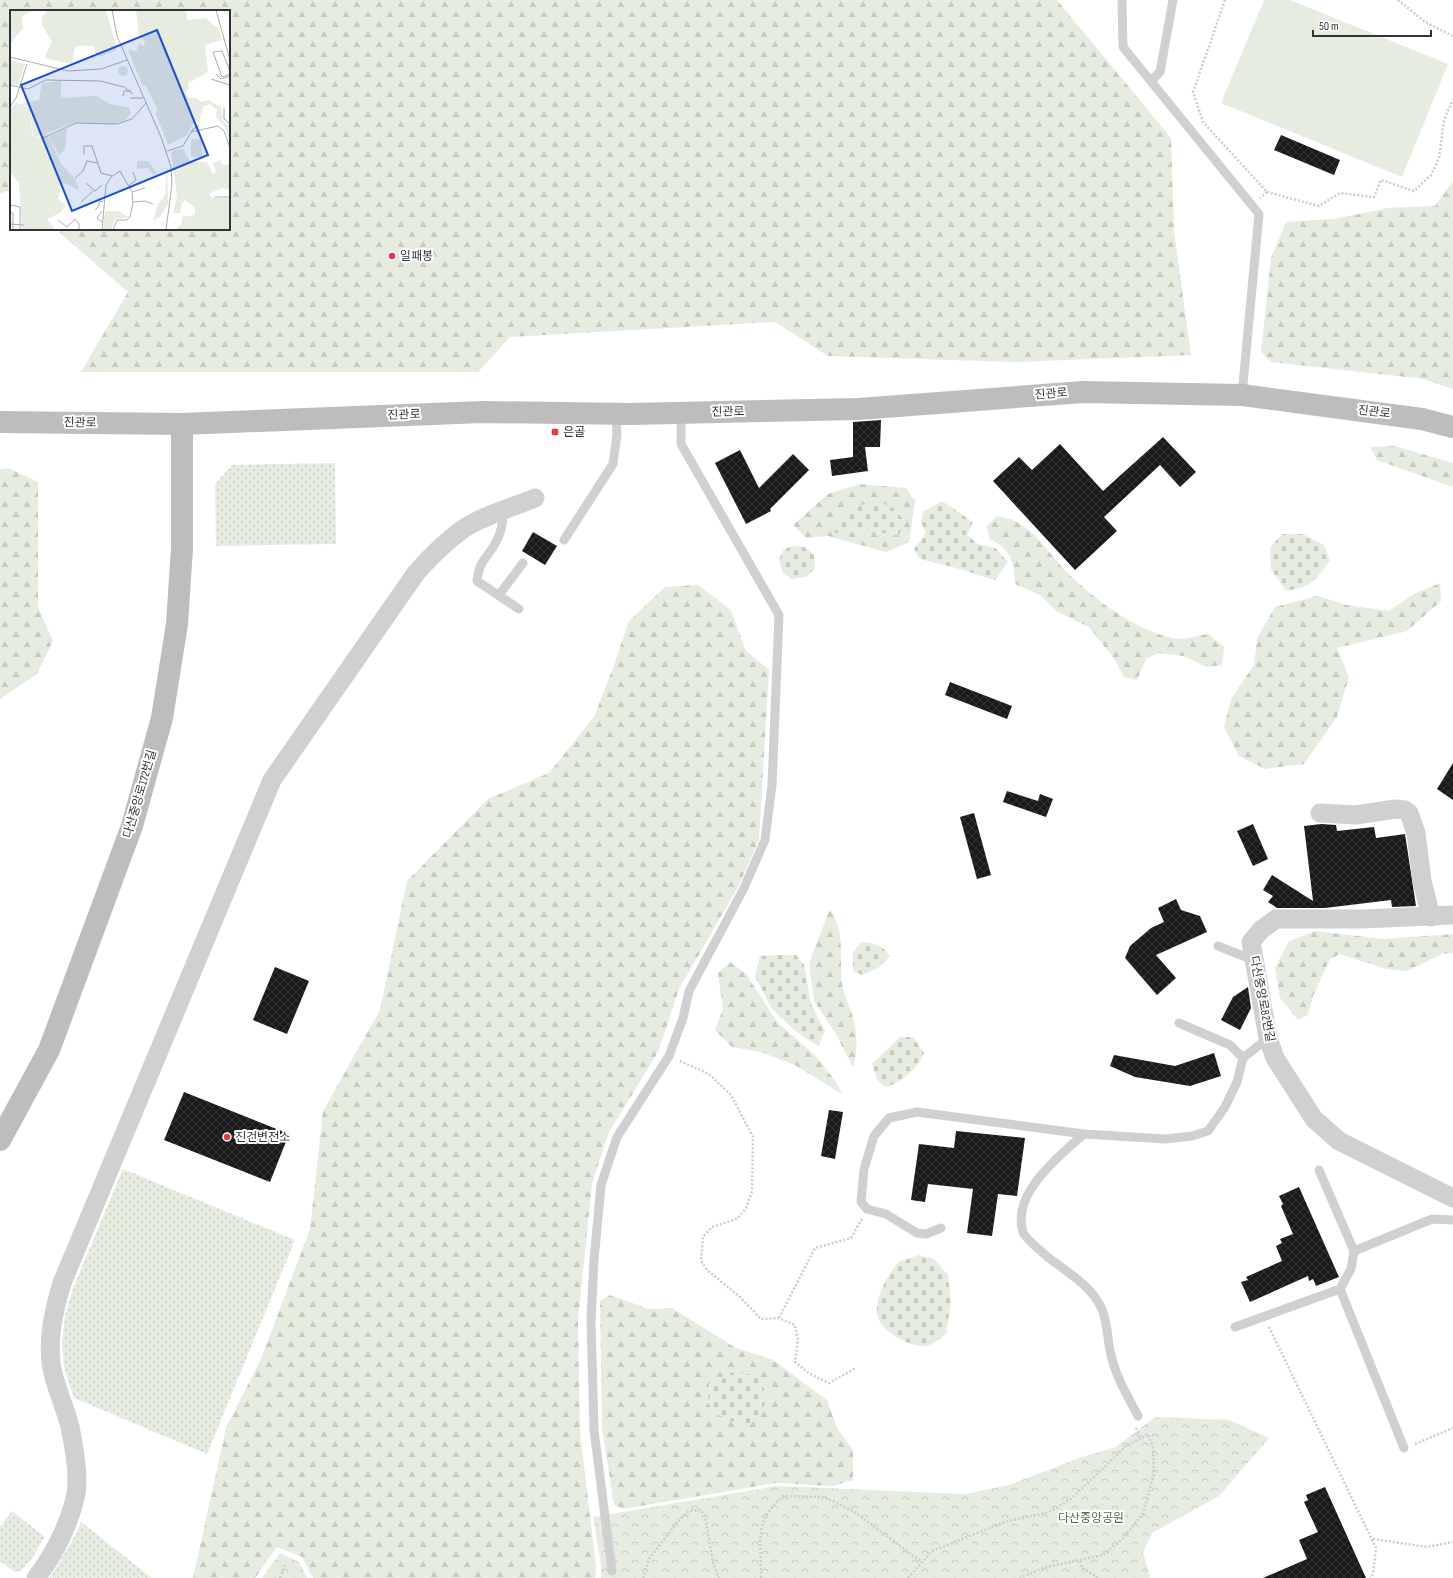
<svg xmlns="http://www.w3.org/2000/svg" width="1453" height="1578" font-family="'Sofia Sans Condensed','Noto Sans KR',sans-serif">
<defs>
<pattern id="grass-dots" width="8" height="8" patternUnits="userSpaceOnUse"><rect width="8" height="8" fill="#e6ecdf"/><path d="M2 2h.1M6 6h.1" fill="none" stroke="#c6cbc0" stroke-width="1.8" stroke-linecap="round"/></pattern>
<pattern id="forest-firs" width="22" height="20" patternUnits="userSpaceOnUse"><rect width="22" height="20" fill="#e6ecdf"/><path d="M5 1l3.5 6h-7zM16 11l3.5 6h-7z" fill="#c6cbc0"/></pattern>
<pattern id="cemetery-stones" width="16" height="16" patternUnits="userSpaceOnUse"><rect width="16" height="16" fill="#e6ecdf"/><path d="M2 7V4a2 2 0 0 1 4 0v3zM10 15v-3a2 2 0 0 1 4 0v3z" fill="#c6cbc0"/></pattern>
<pattern id="park-crowns" width="20" height="18" patternUnits="userSpaceOnUse"><rect width="20" height="18" fill="#e6ecdf"/><path d="M2 6a3 3 0 1 1 6 0M12 15a3 3 0 1 1 6 0" fill="none" stroke="#c6cbc0"/></pattern>
<pattern id="building-cross-hatch" width="8" height="8" patternUnits="userSpaceOnUse"><rect width="8" height="8" fill="#1a1a1a"/><path d="M0 0l8 8M0 8l8-8" fill="none" stroke="#333"/></pattern>
</defs>
<rect width="100%" height="100%" fill="#fff"/>
<g fill="url(#grass-dots)">
<path d="M335,463L336,544L216,546L215,484L232,465Z"/>
<path d="M123,1169L295,1240L207,1454L74,1398L64,1367L62,1342L65,1316L73,1288Z"/>
<path d="M12,1511L45,1537L31,1560L21,1571L15,1572L0,1561V1527Z"/>
<path d="M81,1522L152,1578H50L76,1534Z"/>
</g>
<g fill="url(#forest-firs)" fill-rule="evenodd">
<path d="M0,0H1057L1171,138L1174,231L1191,355L1014,362L828,356L775,322L510,337L478,372H81L128,292L59,232L63,229H229V11H11V190L0,194Z"/>
<path d="M1453,181V389L1424,379L1271,362L1261,352L1271,258L1286,222L1333,219L1388,208L1435,206Z"/>
<path d="M1395,446L1453,463V487L1377,460L1370,447Z"/>
<path d="M8,468L38,482V607L53,641L37,674L0,699V469Z"/>
<path d="M860,484L906,488L915,501L909,542L886,552L828,536L807,538L793,525L828,494ZM895,509L886,535C872,530 862,528 847,530Z"/>
<path d="M997,516C1029,520 1042,545 1062,567C1089,596 1133,629 1172,638C1182,641 1198,635 1208,634L1224,647L1222,665L1206,667L1184,656L1158,653L1146,659L1137,680L1124,677L1115,660L1089,627L1056,611L1040,595L1015,584C1015,563 1010,547 989,539L987,526Z"/>
<path d="M1440,583L1441,601L1407,631L1337,648L1349,677L1337,717L1304,764L1265,769L1239,756L1224,727L1231,699L1254,665L1257,638L1275,607L1317,596L1347,605L1389,611L1414,594Z"/>
<path d="M698,585L731,610L746,651L769,670L759,840L738,887L679,989L658,1052L608,1134L592,1184L578,1321L580,1432L596,1567L595,1578H313L302,1557L277,1547L255,1578H193L226,1428L261,1359L310,1229L323,1111L380,1010L407,881L488,799L549,773L594,717L613,668L629,621L665,587Z"/>
<path d="M830,909C846,933 839,958 842,984C843,992 847,1000 850,1008C857,1027 859,1048 853,1068L836,1034L814,1001L809,963Z"/>
<path d="M1316,931L1383,939L1453,934V953L1442,954L1407,971L1386,969L1340,954L1330,959L1313,996L1308,1015L1298,1020L1280,998L1275,968L1289,941Z"/>
<path d="M730,962L746,974L778,1023L816,1056L836,1082L842,1094L795,1065L761,1052L732,1047L715,1030L723,1009L718,973Z"/>
<path d="M610,1295L649,1309L672,1308L736,1348L773,1360L827,1400L837,1428L853,1450V1480L833,1486L775,1483L623,1509L614,1505L602,1428L600,1301Z"/>
</g>
<g fill="url(#cemetery-stones)">
<path d="M878,501L895,509L905,522L899,535C878,536 861,522 839,534L834,532L831,527C846,514 858,503 878,501Z"/>
<path d="M942,501L973,522L967,535L978,544L995,548L1008,562L995,580L956,568L920,559L914,549L926,533L921,522L923,512Z"/>
<path d="M1282,534H1303L1324,545L1330,560C1314,582 1313,586 1286,591L1271,569L1270,548Z"/>
<path d="M793,546L804,547L814,555L815,568L806,577L792,579L783,573L779,560L784,549Z"/>
<path d="M862,942C875,943 883,945 890,957L878,968L862,975L853,971V952Z"/>
<path d="M777,955H796L804,965L811,1004L825,1031L818,1046L798,1033L772,1009L755,976L760,956Z"/>
<path d="M900,1037H913L924,1053C918,1068 900,1084 885,1087L877,1079L872,1064Z"/>
<path d="M919,1255L934,1259L948,1275L951,1302L946,1334C941,1338 933,1344 927,1346C911,1348 878,1331 877,1313C876,1293 888,1277 898,1262Z"/>
<path d="M734,1372L759,1376L767,1397L759,1420L741,1425L716,1414L708,1403L709,1382Z"/>
</g>
<g fill="url(#park-crowns)">
<path d="M1155,1417L1229,1420L1269,1438L1219,1496L1152,1533L1143,1552L1150,1578H601V1565L593,1517L777,1486L965,1494L1009,1485L1082,1457L1116,1447Z"/>
<path d="M280,1553L299,1562L307,1578H262Z"/>
</g>
<path fill="#e6ecdf" d="M1264,0H1290L1448,64L1402,177L1221,103Z"/>
<g fill="url(#building-cross-hatch)">
<path d="M1281,135L1340,160L1334,175L1274,150Z"/>
<path d="M881,420L880,447H865L868,471L832,476L830,460L853,457V422Z"/>
<path d="M1163,437L1196,472L1180,487L1160,465L1104,517L1117,531L1075,570L993,481L1019,457L1032,470L1060,444L1103,491Z"/>
<path d="M740,450L759,488L793,454L809,470L770,509L771,511L746,524L715,463Z"/>
<path d="M533,532L557,546L545,565L522,551Z"/>
<path d="M950,682L1012,706L1007,719L945,695Z"/>
<path d="M1453,763V800L1437,789Z"/>
<path d="M1007,791L1038,801L1040,794L1053,799L1046,817L1003,802Z"/>
<path d="M974,813L991,875L977,879L960,817Z"/>
<path d="M1253,824L1268,859L1253,866L1237,831Z"/>
<path d="M1321,824L1336,825L1337,831L1374,827L1376,838L1405,834L1416,906L1392,907L1391,900L1325,908H1277L1268,902L1273,896L1263,890L1272,875L1313,901L1304,826Z"/>
<path d="M1176,899L1181,910L1200,916L1207,932L1156,955L1176,978L1157,995L1125,958L1130,946L1151,928L1164,922L1158,908Z"/>
<path d="M275,967L309,981L287,1034L253,1020Z"/>
<path d="M1248,987L1251,1008L1240,1030L1221,1020L1233,997Z"/>
<path d="M1214,1053L1221,1076L1190,1086L1135,1077L1110,1066L1114,1055L1175,1066Z"/>
<path d="M184,1092L289,1134L270,1182L164,1140Z"/>
<path d="M829,1110L843,1112L835,1159L821,1156Z"/>
<path d="M956,1131L1025,1138L1017,1196L998,1194L992,1236L967,1233L973,1189L928,1184L925,1202L911,1200L919,1144L954,1148Z"/>
<path d="M1299,1187L1339,1277L1316,1286L1313,1279L1309,1281L1308,1276L1250,1302L1241,1282L1248,1280L1246,1277L1282,1261L1276,1246L1282,1243L1280,1239L1293,1234L1281,1206L1283,1204L1279,1196Z"/>
<path d="M1325,1487L1366,1578H1263L1307,1559L1299,1540L1318,1532L1304,1502L1308,1500L1306,1495Z"/>
</g>
<g fill="none" stroke-linecap="round" stroke-linejoin="round">
<g stroke="#cdcdcd" stroke-width="2.5" stroke-dasharray="2 2" stroke-linecap="butt">
<path d="M1225,0L1193,92L1203,122L1267,192L1260,198"/>
<path d="M1398,0L1425,22L1453,36"/>
<path d="M1267,192L1319,206L1340,193L1374,197L1381,180L1414,191L1431,175L1439,158L1444,120L1453,99"/>
<path d="M680,1061L709,1074L731,1095L753,1137L752,1191L746,1208L737,1219L712,1227L703,1237L701,1261L707,1270L740,1297L761,1319L779,1318L795,1325L798,1340L795,1362L810,1374L829,1383L856,1368"/>
<path d="M779,1318L815,1248L851,1238L862,1219"/>
<path d="M1269,1327L1376,1548L1373,1574L1370,1578"/>
<path d="M1136,1428L1141,1438"/>
<path d="M1415,1444L1453,1428"/>
<path d="M1373,1539L1427,1547L1453,1542"/>
<path d="M1080,1561L1082,1568L1099,1578"/>
<path d="M280,1578L285,1565"/>
<path d="M643,1578L649,1559L679,1520L689,1511L700,1510L705,1516L713,1563L719,1578"/>
<path d="M761,1578C762,1543 752,1522 783,1496L824,1497L853,1511L922,1562"/>
<path d="M908,1578L932,1551L1005,1522L1049,1512L1071,1499L1125,1447L1148,1434L1153,1447L1154,1474L1143,1514L1122,1539L1103,1555L1043,1568L1020,1578"/>
</g>
<g stroke="#d0d0d0" stroke-width="9">
<path d="M1122,0L1123,47L1259,214L1242,395"/>
<path d="M1151,81L1160,72L1173,0"/>
<path d="M503,511C503,522 502,532 496,542C487,559 479,560 477,581L519,609"/>
<path d="M564,540L613,464L617,435L616,414"/>
<path d="M499,595L523,563"/>
<path d="M1218,946L1253,960"/>
<path d="M1179,1023L1230,1045L1243,1058"/>
<path d="M1084,1134C1059,1156 1011,1194 1023,1232C1025,1238 1049,1259 1056,1263C1074,1277 1091,1287 1101,1307C1108,1321 1107,1340 1111,1355C1116,1377 1128,1397 1138,1416"/>
<path d="M941,1228L926,1234L917,1233L886,1214L867,1209L861,1202L864,1169L874,1136L889,1118L917,1112L1084,1134L1165,1139L1192,1136L1208,1131L1225,1107L1237,1082L1243,1058L1268,1038"/>
<path d="M1354,1251L1432,1219L1453,1220"/>
<path d="M1340,1289L1404,1448"/>
<path d="M1235,1327L1340,1289L1351,1269L1354,1251L1319,1170"/>
<path d="M612,1571L594,1430L591,1320L594,1260L601,1185L617,1137L669,1056L683,1018L689,991L743,890L765,840L772,785L779,615L681,444V413"/>
</g>
<g stroke="#d0d0d0" stroke-width="19">
<path d="M1320,813L1356,815L1395,809L1405,810L1409,813L1416,833L1422,881L1431,917"/>
<path d="M1453,915L1362,919H1276L1261,930L1251,942L1268,1038L1275,1058L1314,1119L1339,1141L1453,1198"/>
<path d="M36,1578C54,1555 70,1523 76,1494C79,1475 74,1446 70,1427C65,1406 54,1385 51,1363C48,1335 54,1310 62,1283L272,780L416,573C430,557 445,542 463,529C484,515 511,508 535,498"/>
</g>
<g stroke="#bdbdbd" stroke-width="22">
<path d="M0,422L182,424L482,412L630,414L858,409L1083,392L1242,395L1422,419L1453,427"/>
<path d="M0,1140L49,1050L132,826L162,718L177,624L182,548V424"/>
</g>
</g>
<g fill="#e63946" stroke="#fff" stroke-width="1.5">
<circle cx="392" cy="256" r="4"/>
<rect x="551" y="428" width="8" height="8" rx="2"/>
<circle cx="227" cy="1137" r="4"/>
</g>
<g text-anchor="middle" dominant-baseline="central" stroke-width="4" stroke-linejoin="round" paint-order="stroke">
<g font-size="12" fill="#333" stroke="#fff" text-anchor="start">
<text x="400" y="256">일패봉</text>
<text x="563" y="432">은골</text>
<text x="235" y="1137">진건변전소</text>
</g>
<g font-size="12" fill="#333" stroke="#fff">
<text transform="translate(1051 394) rotate(-4)">진관로</text>
<text transform="translate(728 412) rotate(-1)">진관로</text>
<text transform="translate(1374 412) rotate(7)">진관로</text>
<text transform="translate(404 415) rotate(-2)">진관로</text>
<text transform="translate(80 423) rotate(1)">진관로</text>
<text transform="translate(140 794) rotate(-74)">다산중앙로172번길</text>
<text transform="translate(1262 999) rotate(79)">다산중앙로82번길</text>
</g>
<g font-size="12" fill="#56703f" stroke="#fff">
<text x="1091" y="1518">다산중앙공원</text>
</g>
</g>
<g transform="translate(10 10)">
<rect width="220" height="220" fill="#fff"/>
<path d="M108 61a5 5 0 1 1 10 0a5 5 0 1 1-10 0ZM51,71V89H29L32,73Z" fill="#e6ecdf"/>
<path d="M0,0H24L12,6L13,18L0,34ZM39,0H96L107,40L90,47L85,43L84,36H69L65,38L62,54L37,49L35,46L42,32L32,15V7ZM126,0H175L178,10L196,8L204,16L209,17L211,30L195,35L198,62L178,73L179,78L175,83L179,88H186L191,92L198,90L211,97L213,111L220,116V133L216,119L206,107L207,100L200,94L193,97L189,112L185,110L176,126L158,135L146,104L147,98L136,76L132,74L118,40L127,41L129,33L134,36L135,31L129,25ZM86,86L100,94L120,98V104L116,110L101,115L66,112L25,128L23,126L21,106L23,98L11,94L32,89ZM57,118L55,140L49,145L39,127ZM169,139H173L180,151L197,152L203,164L206,162L203,153L210,150L213,155L220,154V180L212,178L200,183V187L220,189V220H165L172,213V207L185,205V198L175,190L172,193L170,203H163L167,186L161,142ZM127,151H139L147,165L142,164L138,158L127,159ZM157,154L158,194L150,207L143,210L148,194L155,185Z" fill="#e6ecdf"/>
<path d="M0,50L15,54L8,75L0,74ZM6,93L23,98L21,107L22,126L28,128L37,124L52,155L65,169L68,176V180L55,173L51,174L48,189L56,196L50,203L37,209L45,220H12L9,173L0,162V99ZM95,201H109L118,207L105,209L101,220H93Z" fill="#e6ecdf"/>
<path d="M181,129H192V147H181Z" fill="#e6ecdf"/>
<path fill="none" stroke="#adadad" stroke-width="1" d="M102,0L107,26L151,127L161,157L162,174L156,220M206,0L220,50M0,47L58,61L91,59L117,50M220,61L212,41L203,42L212,67L220,64M206,64L211,69L220,66M201,69L220,75M0,75L18,79L36,70L90,71L114,77L123,84M113,86L114,81H121M120,88H133M0,97L6,88L17,54M214,98V109L220,114M181,122L208,116L214,121L220,138M33,128L66,113L107,114L122,109L136,93M157,141L173,136L183,119L189,116M74,144V136H82L91,163L102,166M65,168L73,161L77,151L87,153M76,173L85,181L92,175M118,176L126,170L123,162M122,182L135,178M205,187H220M71,192L83,181M123,192L135,191L143,194M0,195L10,197V220M85,200L89,196V192L93,191M92,201L87,208L92,212M0,203H3V220M48,210L57,217L65,209L69,214V220M0,214L14,215M92,220L96,175L101,167L110,161L122,182L123,192L120,207L116,210H107L103,220"/>
<path fill="#1d4ed8" fill-opacity="0.15" stroke="#1d4ed8" stroke-width="2" d="M147,20L198,145L62,201L11,75Z"/>
<rect width="220" height="220" fill="none" stroke="#333" stroke-width="2"/>
</g>
<path d="M1313 30v6h118v-6" fill="none" stroke="#333333" stroke-width="2"/>
<text x="1319" y="30" font-size="12" fill="#333333" stroke="#ffffff" stroke-width="3" paint-order="stroke">50 m</text>
</svg>
